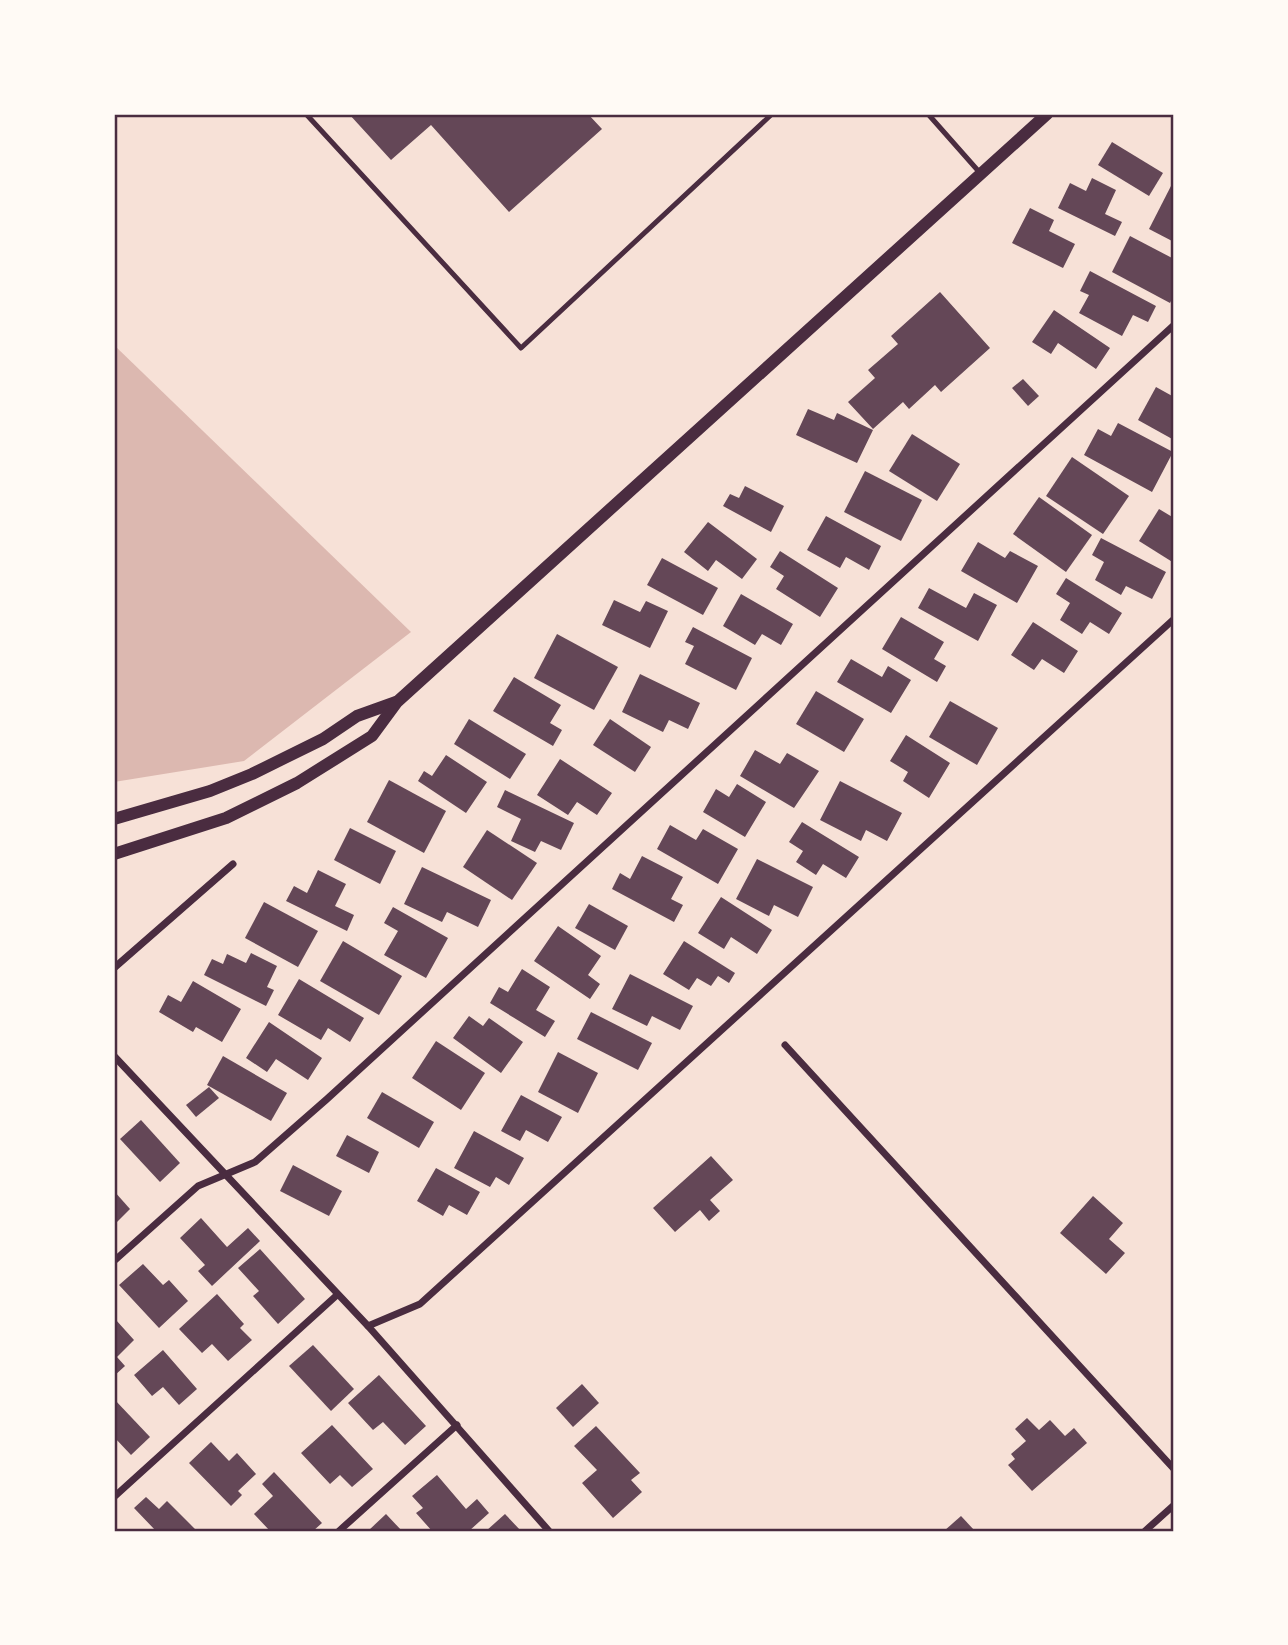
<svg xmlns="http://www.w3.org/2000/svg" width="1288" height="1645" font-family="Raleway,sans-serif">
<rect width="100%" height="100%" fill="#f7e1d7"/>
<path fill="#dcb8b0" d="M114,345L411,632L244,761L114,782Z"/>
<g fill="#644757">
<path d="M349,114H588L602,129L509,212L431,125L391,160Z"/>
<path d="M1112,142L1163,173L1149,196L1098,165Z"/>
<path d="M1092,178L1116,190L1105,214L1122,222L1115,236L1058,208L1070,183L1086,191Z"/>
<path d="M1172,184L1174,185V242L1149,229Z"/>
<path d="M1030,208L1054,220L1049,231L1075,244L1063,268L1012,243Z"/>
<path d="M1130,236L1174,259V295L1170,303L1112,272Z"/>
<path d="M1090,271L1156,306L1148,322L1133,315L1122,336L1079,313L1089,295L1080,291Z"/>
<path d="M940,292L990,348L941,392L935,385L909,409L903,402L873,429L848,402L875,378L868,370L898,344L891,336Z"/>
<path d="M1054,310L1110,348L1096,369L1058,343L1051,354L1032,342Z"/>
<path d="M1023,379L1039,396L1028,406L1012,388Z"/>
<path d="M1156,387L1174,397V440L1138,420Z"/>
<path d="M808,409L834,420L837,413L873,430L857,463L796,435Z"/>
<path d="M1118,423L1173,452L1152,492L1084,455L1098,429L1111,436Z"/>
<path d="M912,434L960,464L937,501L889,471Z"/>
<path d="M1072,457L1129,496L1103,534L1046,496Z"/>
<path d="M865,471L922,500L901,541L844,512Z"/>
<path d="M745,486L784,506L771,532L723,506L730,494L739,498Z"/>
<path d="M1039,497L1092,535L1066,572L1013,534Z"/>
<path d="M1159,509L1174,518V563L1139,541Z"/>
<path d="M826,516L881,546L869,570L846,557L840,568L807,550Z"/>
<path d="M708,522L757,559L742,579L716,560L708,571L684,552Z"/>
<path d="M1101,538L1166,572L1152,599L1126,586L1121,595L1095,580L1104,562L1092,555Z"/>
<path d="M978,542L1005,558L1010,551L1038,566L1017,603L961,571Z"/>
<path d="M780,551L838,588L820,617L776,589L784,576L770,567Z"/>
<path d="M662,558L718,588L703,615L647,585Z"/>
<path d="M1066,578L1122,613L1109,634L1090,622L1082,634L1060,620L1070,603L1056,594Z"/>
<path d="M929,588L966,608L974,593L997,605L978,641L918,608Z"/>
<path d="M741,594L793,624L781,645L762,634L755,645L723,626Z"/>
<path d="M614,600L640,612L646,601L668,611L650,648L602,625Z"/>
<path d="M901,617L944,642L934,659L946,666L937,682L882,649Z"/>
<path d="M1033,622L1078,651L1064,673L1042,659L1034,670L1011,655Z"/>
<path d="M693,627L752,658L736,690L685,664L694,646L685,642Z"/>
<path d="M557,634L618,667L594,710L534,678Z"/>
<path d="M851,659L882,677L888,666L911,680L891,713L837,682Z"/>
<path d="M640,674L700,703L688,729L669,720L663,732L622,712Z"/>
<path d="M514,677L561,705L550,723L562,730L553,746L493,711Z"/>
<path d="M816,691L864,719L844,752L796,724Z"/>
<path d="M950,701L998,728L977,765L929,737Z"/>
<path d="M469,719L526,754L510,779L454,744Z"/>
<path d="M610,719L651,747L635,772L593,745Z"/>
<path d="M906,735L950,763L929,798L903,781L908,772L890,761Z"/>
<path d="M755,750L780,764L787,753L819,771L794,808L740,776Z"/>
<path d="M446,755L487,782L466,813L418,781L424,771L432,776Z"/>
<path d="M560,759L612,793L597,815L577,802L568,815L537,795Z"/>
<path d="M389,780L446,811L424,853L367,822Z"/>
<path d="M840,781L902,813L887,841L866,830L861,841L820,820Z"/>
<path d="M737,784L766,802L745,837L703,812L716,789L729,797Z"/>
<path d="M505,790L574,823L561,850L541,841L535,852L511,841L521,819L497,807Z"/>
<path d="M802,822L859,857L846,878L823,864L816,875L796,862L803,851L789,842Z"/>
<path d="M670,825L696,840L703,829L738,849L718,884L657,849Z"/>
<path d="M350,828L396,851L380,884L334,860Z"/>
<path d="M487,830L537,863L512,900L463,867Z"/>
<path d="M642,856L683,877L671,899L683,905L674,922L612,889L620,873L630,879Z"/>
<path d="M757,859L813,887L798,917L774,905L769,916L736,899Z"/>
<path d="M422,867L491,900L478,927L447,912L442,922L404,904Z"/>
<path d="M318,870L346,884L335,906L354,915L347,931L286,901L294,886L307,893Z"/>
<path d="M721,897L772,930L757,954L731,937L724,949L698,933Z"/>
<path d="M264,902L318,931L298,967L245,938Z"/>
<path d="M589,904L628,926L615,950L575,928Z"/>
<path d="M393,907L448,938L426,978L384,955L398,931L384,923Z"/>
<path d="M558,926L601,956L588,975L600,984L590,999L534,961Z"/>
<path d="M343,941L402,976L379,1015L320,981Z"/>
<path d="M684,941L735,973L729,983L718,976L711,986L697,978L689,990L663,974Z"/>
<path d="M251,953L277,966L267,987L274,990L266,1006L204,975L212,959L223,964L227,954L246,963Z"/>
<path d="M522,969L550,987L536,1010L555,1021L545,1037L490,1003L499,987L508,992Z"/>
<path d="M630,974L693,1006L680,1030L652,1016L647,1026L612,1009Z"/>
<path d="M299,979L364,1018L350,1042L328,1028L321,1040L278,1015Z"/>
<path d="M193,981L241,1009L222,1042L196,1027L193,1032L159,1012L168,995L181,1002Z"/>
<path d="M591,1012L652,1043L638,1070L577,1039Z"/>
<path d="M469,1016L483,1026L489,1018L523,1042L501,1073L453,1038Z"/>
<path d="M269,1022L322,1058L308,1080L276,1059L267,1072L246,1058Z"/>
<path d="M436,1041L485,1073L461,1110L412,1078Z"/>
<path d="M558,1052L598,1073L578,1113L538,1092Z"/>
<path d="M223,1056L287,1093L271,1121L207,1085Z"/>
<path d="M209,1087L219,1098L196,1117L186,1105Z"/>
<path d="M382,1092L434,1122L419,1148L367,1118Z"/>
<path d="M521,1095L562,1117L548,1142L526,1130L520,1141L501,1131Z"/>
<path d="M141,1120L180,1163L160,1182L120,1139Z"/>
<path d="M474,1131L524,1158L509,1185L496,1177L490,1187L454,1168Z"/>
<path d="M347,1135L379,1152L369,1173L336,1156Z"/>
<path d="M711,1156L733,1180L710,1200L720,1211L709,1221L700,1210L675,1232L653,1208Z"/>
<path d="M293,1165L342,1191L329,1216L280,1191Z"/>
<path d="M436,1168L480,1192L467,1215L449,1205L443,1216L417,1201Z"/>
<path d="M114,1191L130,1209L114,1225Z"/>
<path d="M1093,1196L1123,1223L1109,1239L1125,1253L1106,1274L1060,1233Z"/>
<path d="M201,1218L227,1247L248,1228L260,1241L212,1286L198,1271L205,1265L180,1238Z"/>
<path d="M260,1249L305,1299L278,1324L253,1296L259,1291L238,1268Z"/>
<path d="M143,1264L163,1285L169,1280L188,1301L159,1328L119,1285Z"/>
<path d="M217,1294L244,1324L240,1328L252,1340L228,1361L212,1344L202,1353L179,1329Z"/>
<path d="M116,1320L134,1340L117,1357L125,1366L114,1376Z"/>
<path d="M313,1345L354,1389L331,1411L289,1366Z"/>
<path d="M163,1350L197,1389L179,1405L163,1387L152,1396L134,1375Z"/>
<path d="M379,1375L426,1426L405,1445L383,1422L373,1430L348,1403Z"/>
<path d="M582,1384L599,1403L573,1427L556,1408Z"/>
<path d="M114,1399L150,1437L131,1455L114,1437Z"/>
<path d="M1027,1418L1039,1430L1050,1420L1065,1436L1074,1428L1087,1443L1032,1491L1008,1465L1015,1459L1011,1454L1026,1441L1015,1429Z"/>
<path d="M332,1425L373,1469L352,1487L340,1475L330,1484L301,1453Z"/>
<path d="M596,1426L640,1473L631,1480L642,1492L613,1518L582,1483L597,1470L574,1446Z"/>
<path d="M211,1442L229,1461L237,1453L256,1474L238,1491L242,1495L231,1506L189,1463Z"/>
<path d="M274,1472L322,1523L313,1531H270L254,1514L273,1496L262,1484Z"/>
<path d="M437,1475L466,1509L477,1499L489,1513L469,1531H432L416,1513L423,1508L412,1496Z"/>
<path d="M146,1497L159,1509L167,1501L197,1531H156L134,1508Z"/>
<path d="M386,1514L402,1531H368Z"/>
<path d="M505,1514L521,1531H486Z"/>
<path d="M961,1516L975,1531H944Z"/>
</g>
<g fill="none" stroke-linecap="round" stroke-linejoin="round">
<g stroke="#4a2c40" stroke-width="5">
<path d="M306,114L521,348L772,114"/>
<path d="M928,114L981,174"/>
</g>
<g stroke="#4a2c40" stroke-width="7">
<path d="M114,968L233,864"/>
<path d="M785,1045L1174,1469"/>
<path d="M114,1056L368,1326L549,1531"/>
<path d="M114,1261L198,1186L255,1162L327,1099L1174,325"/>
<path d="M368,1326L420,1304L1174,619"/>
<path d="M114,1497L337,1295"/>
<path d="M339,1531L457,1425"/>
<path d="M1145,1531L1174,1505"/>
</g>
<g stroke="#4a2c40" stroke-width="12">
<path d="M114,819L210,791L252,774L323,739L357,716L396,702"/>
<path d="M114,854L226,818L297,783L372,736L397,702L1047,114"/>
</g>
</g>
<rect width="1288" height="1645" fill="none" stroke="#fffaf5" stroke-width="231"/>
<rect x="116" y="116" width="1056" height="1414" fill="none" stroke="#4a2c40" stroke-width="2.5"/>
</svg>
